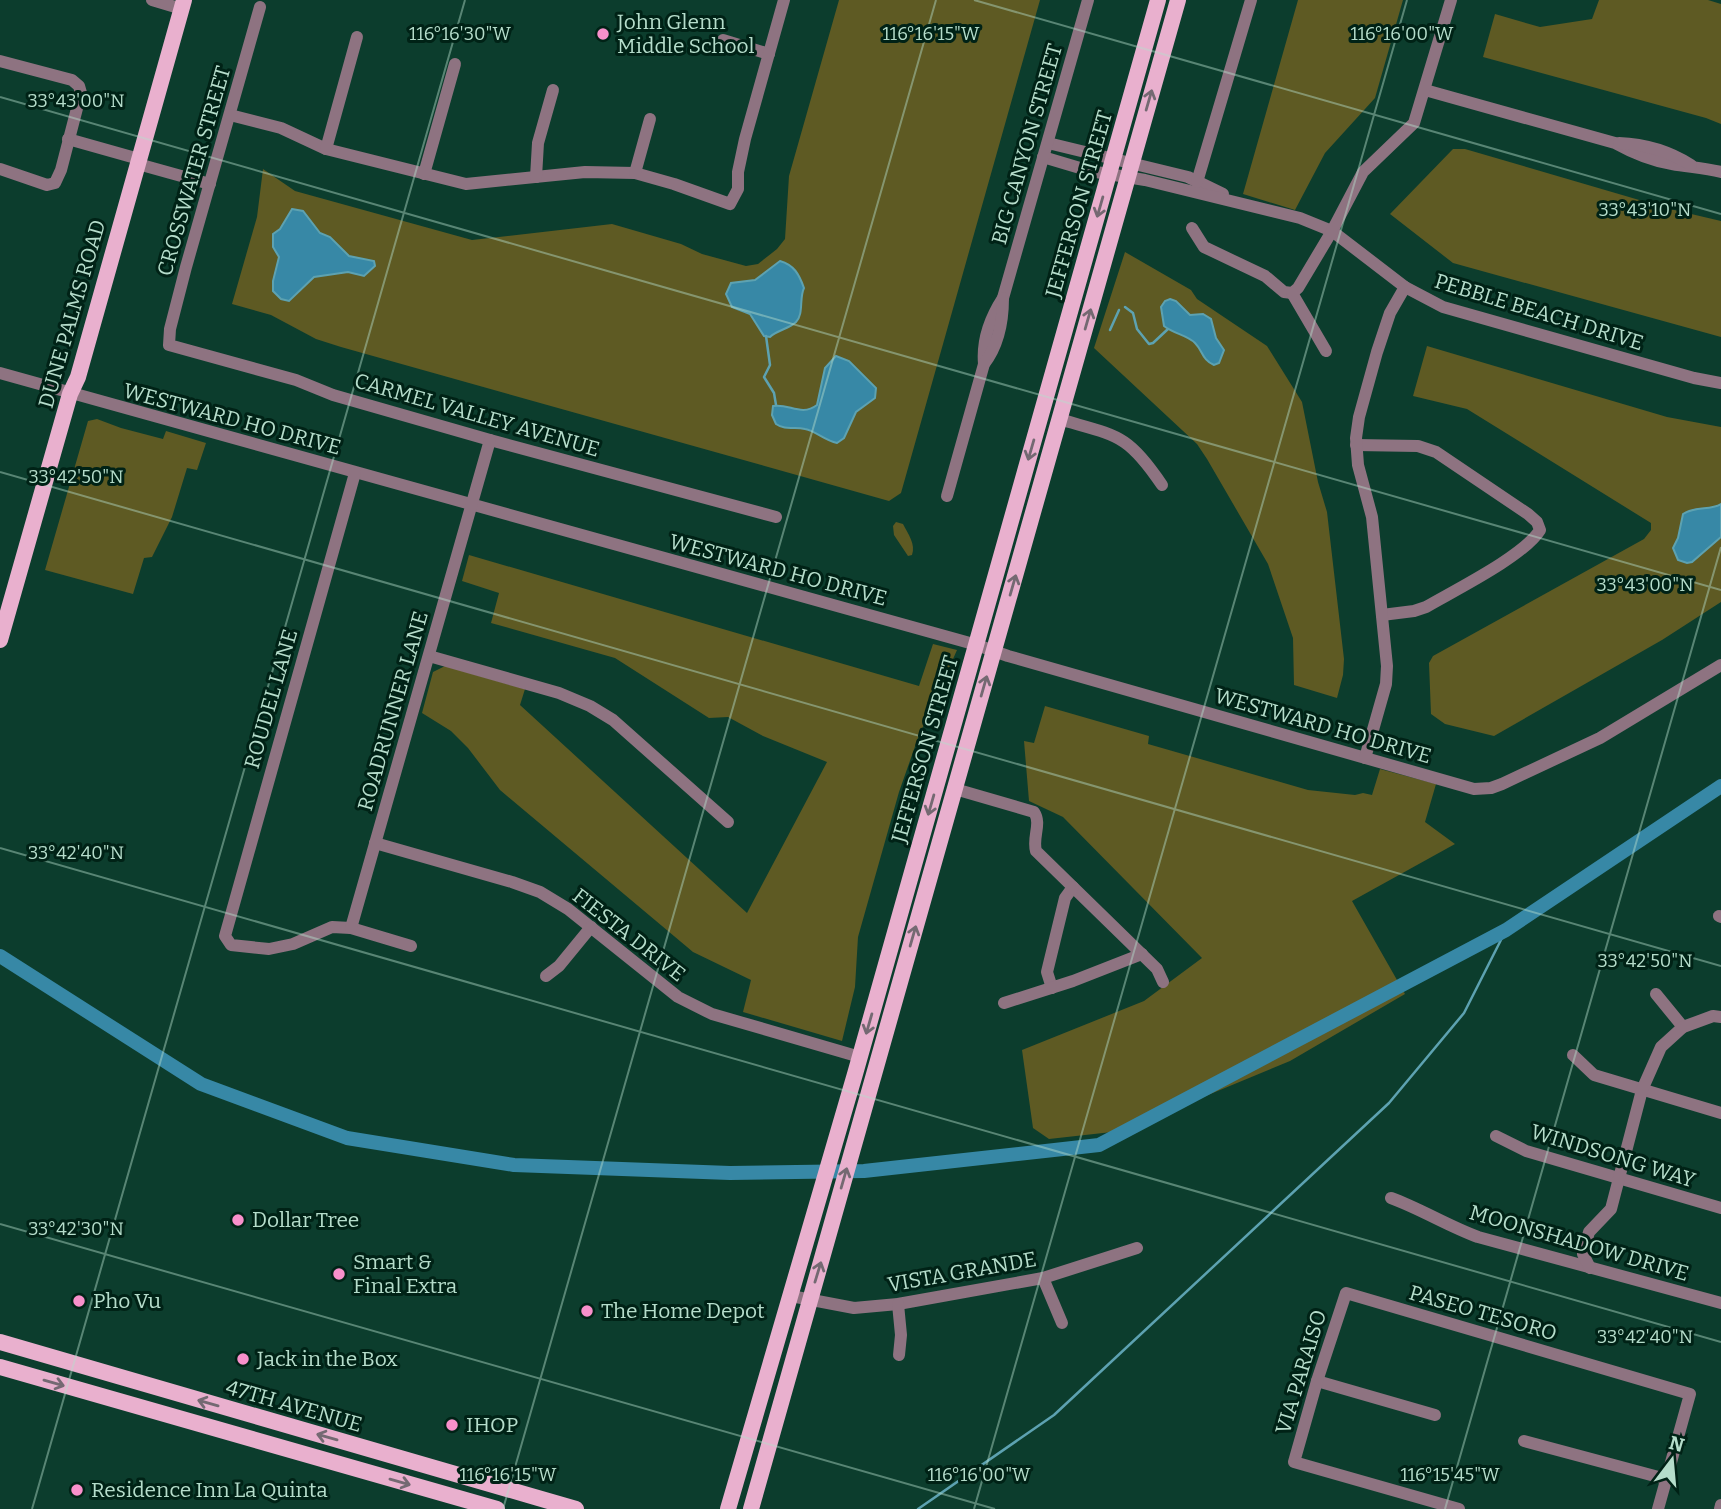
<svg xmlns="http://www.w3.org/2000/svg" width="1721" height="1509" font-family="Bitter,serif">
<rect width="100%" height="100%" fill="#0c3d2d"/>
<g fill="#5e5a23">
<path d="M839,0H1040L901,493L889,501L341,347L316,339L271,315L232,304L257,217L263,169L295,191L472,240L612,224L681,244L702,254L746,266L758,264L777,249L785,239L789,176Z"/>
<path d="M1298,0H1403L1375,98L1325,153L1295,210L1243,194Z"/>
<path d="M1599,0H1708L1721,4V124L1706,118L1483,57L1495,14L1540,27L1592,19Z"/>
<path d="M1453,149H1465L1670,209L1721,221V337L1453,263L1390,214Z"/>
<path d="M1125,252L1191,290L1197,299L1267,346L1302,402L1318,482L1327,512L1344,659L1343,675L1337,698L1294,685L1293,638L1268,564L1207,459L1197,444L1094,348Z"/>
<path d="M1427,346L1667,417L1721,427V602L1662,640L1494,736L1445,724L1431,714L1429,663L1433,656L1644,539L1651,530V523L1467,409L1413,396Z"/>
<path d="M97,419L121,428L163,439L166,431L206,443L197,470L187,468L172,517L152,557L144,558L133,594L45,570L88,421Z"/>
<path d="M896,522L903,524C908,534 916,544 912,555L908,556L894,535L893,526Z"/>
<path d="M469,555L919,686L933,644L957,650L918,738L899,792L858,937L855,987L842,1041L743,1012L751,980L693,952L500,790L468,748L451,731L422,713L433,672L445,666L525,689L520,705L747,913L827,762L763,736L728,717L709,718L615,658L491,623L499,593L462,581Z"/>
<path d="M1045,706L1149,736L1148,744L1308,790L1355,795L1363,793L1372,795L1380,769L1436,784L1425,822L1455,844L1352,901L1405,994L1290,1061L1121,1131L1049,1139L1033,1128L1022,1050L1144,1001L1202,958L1063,817L1029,801L1024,741L1034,743Z"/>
</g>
<g fill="#3788a6" stroke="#5da2b1" stroke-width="2">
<path d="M292,209L303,211L320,233L330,237L349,256L374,261L375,266L364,276L348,272L314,277L289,301L281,299L273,291V281L279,257L273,247V234L280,229Z"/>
<path d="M780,261C794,265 799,274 804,288C799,298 804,314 796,322C789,329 777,330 770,337L764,336L750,314L732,307L726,294L731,283L755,280Z"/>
<path d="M1170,299L1176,301L1190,315L1203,314L1211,319L1216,338L1224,350L1219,363L1214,365C1202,360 1203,351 1195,343C1187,335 1174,334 1164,326L1161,307L1165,301Z"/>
<path d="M836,356L849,361L876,388L875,398L856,412L844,438L837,443C824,440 816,431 805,429C794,426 786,431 776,424L772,415L773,406C789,403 801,417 817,405L825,368Z"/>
<path d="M1721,504V537L1692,562L1687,563L1678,560L1673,548L1678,538L1683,514C1697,505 1709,511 1721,504Z"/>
</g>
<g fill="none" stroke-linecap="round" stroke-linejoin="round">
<g stroke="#5da2b1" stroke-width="2.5">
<path d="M1125,307L1133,313L1137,329L1149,344L1153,343L1168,329"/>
<path d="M1110,330L1119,310"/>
<path d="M766,336L770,365L764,377L774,393L776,405"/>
<path d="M918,1509L1054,1415L1389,1103L1464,1013L1506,930"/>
</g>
<path stroke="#3788a6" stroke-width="14" d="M0,956L201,1084L347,1138L514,1165L730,1173L864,1171L1099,1145L1506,930L1721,786"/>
<g stroke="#8e7381" stroke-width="12">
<path d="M152,0L182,9"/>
<path d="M260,7L186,267L170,329L169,345L296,380L333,395L490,440L776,517"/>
<path d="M723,40L769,54"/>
<path d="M0,61L72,80L79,86L81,93L61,170L55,183L47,185L0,169"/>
<path d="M1425,90L1615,143C1633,153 1652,161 1672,164C1689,167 1704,168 1721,172"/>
<path d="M230,115L281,128L326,149L466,184L585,172L635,173L674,184L730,204L738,189V172L745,139L784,0"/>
<path d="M68,139L139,159"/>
<path d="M1048,143L1188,177L1223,194"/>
<path d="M1619,143C1645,144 1669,151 1691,165"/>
<path d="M326,149L357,37"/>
<path d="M1043,157L1090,171L1145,180L1300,218L1332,231L1405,287L1443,307L1694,378L1721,383"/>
<path d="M138,164L210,184"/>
<path d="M635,173L650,119"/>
<path d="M424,174L455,64"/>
<path d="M536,177L538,143L553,90"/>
<path d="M1197,182L1251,0"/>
<path d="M1192,228L1204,247L1265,276L1284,292L1292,293L1298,288L1332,231L1363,172L1414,123L1451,0"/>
<path d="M1292,293L1326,351"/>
<path d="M984,364C982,341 990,318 1003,298L1088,0"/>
<path d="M0,373L977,645L1008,656L1474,789L1491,788L1502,784L1600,738L1721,665"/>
<path d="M1059,419C1117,436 1127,433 1162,485"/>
<path d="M1356,445L1418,446L1436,452L1528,514L1537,522L1540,530C1524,556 1455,590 1426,607L1414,611L1382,615"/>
<path d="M355,473L225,936L231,945L269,949L293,944L332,927L351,928L411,946"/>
<path d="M947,496L984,364C998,346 1003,321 1003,298"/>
<path d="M429,656L559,693L590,706L613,720L728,822"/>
<path d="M1365,758L1386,684L1387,666L1372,517L1358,465L1356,438L1359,417L1377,352L1390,313L1405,287"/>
<path d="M955,789L1034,812C1042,824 1032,837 1036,851L1157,969L1163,982"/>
<path d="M375,843L512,882L540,892L568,909L678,997L712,1014L860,1057"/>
<path d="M1719,916L1721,917"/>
<path d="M351,928L490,440"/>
<path d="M546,976L559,966L591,927"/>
<path d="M1052,988L1047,972L1065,898L1073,887"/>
<path d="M1656,994L1683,1027"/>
<path d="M1004,1003L1073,981L1142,954"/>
<path d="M1573,1055L1594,1075L1721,1113"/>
<path d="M1496,1136L1526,1151L1721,1208"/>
<path d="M1391,1198C1421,1209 1448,1226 1478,1237L1721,1303"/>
<path d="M1590,1268L1583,1254L1589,1232L1611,1209L1642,1090L1661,1047L1683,1027L1713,1016L1721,1017"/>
<path d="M1043,1278L1062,1323"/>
<path d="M791,1296L854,1308L898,1304L1043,1278L1137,1248"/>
<path d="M898,1304L901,1335L899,1355"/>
<path d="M1317,1381L1435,1415"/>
<path d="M1524,1441L1666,1479"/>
<path d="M1459,1509L1294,1462L1317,1381L1346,1293L1690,1394L1658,1509"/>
<path d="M1720,1509L1721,1505"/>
</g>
<g stroke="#e9b0ce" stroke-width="16">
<path d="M0,640L70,394L78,377L184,0"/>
<path d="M0,1342L576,1509"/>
<path d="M0,1367L497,1509"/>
<path d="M728,1509L855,1074L1158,0"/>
<path d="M751,1509L1178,0"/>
</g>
</g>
<defs><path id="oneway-shaft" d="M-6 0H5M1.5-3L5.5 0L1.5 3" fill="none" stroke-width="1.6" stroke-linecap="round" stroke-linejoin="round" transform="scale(1.75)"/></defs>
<g stroke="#746972">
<use href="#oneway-shaft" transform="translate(1149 100) rotate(-74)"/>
<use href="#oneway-shaft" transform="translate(1100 207) rotate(106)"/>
<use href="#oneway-shaft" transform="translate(1088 319) rotate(-74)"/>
<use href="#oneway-shaft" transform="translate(1031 450) rotate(106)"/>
<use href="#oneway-shaft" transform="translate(1013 585) rotate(-74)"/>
<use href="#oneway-shaft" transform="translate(984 686) rotate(-74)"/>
<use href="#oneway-shaft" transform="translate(931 805) rotate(106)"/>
<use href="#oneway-shaft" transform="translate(913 936) rotate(-74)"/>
<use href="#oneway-shaft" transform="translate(869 1024) rotate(106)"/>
<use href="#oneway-shaft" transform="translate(844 1178) rotate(-74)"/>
<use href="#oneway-shaft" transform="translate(818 1272) rotate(-73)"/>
<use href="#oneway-shaft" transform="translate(54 1383) rotate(16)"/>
<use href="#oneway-shaft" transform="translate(208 1403) rotate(-164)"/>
<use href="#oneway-shaft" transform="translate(327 1437) rotate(-164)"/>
<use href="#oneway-shaft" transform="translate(400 1482) rotate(16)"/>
</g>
<path fill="none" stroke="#b5ddcb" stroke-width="2" stroke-opacity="0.45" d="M974,0L1721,214M0,97L1721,590M0,472L1721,966M0,848L1721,1342M0,1224L995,1509M32,1509L465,0M503,1509L936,0M974,1509L1407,0M1445,1509L1721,547"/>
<g fill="#f890cb" stroke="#002216" stroke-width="2.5">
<circle cx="603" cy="34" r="7"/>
<circle cx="238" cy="1220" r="7"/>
<circle cx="339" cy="1274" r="7"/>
<circle cx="79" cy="1301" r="7"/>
<circle cx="587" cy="1311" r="7"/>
<circle cx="243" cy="1359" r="7"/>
<circle cx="452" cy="1425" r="7"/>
<circle cx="77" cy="1490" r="7"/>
</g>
<g text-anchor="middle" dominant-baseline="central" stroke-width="6" stroke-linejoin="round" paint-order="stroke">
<g font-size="21" fill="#b5ddcb" stroke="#002216" text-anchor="start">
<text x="617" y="22">John Glenn<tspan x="617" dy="24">Middle School</tspan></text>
<text x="252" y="1220">Dollar Tree</text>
<text x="353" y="1262">Smart &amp;<tspan x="353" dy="24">Final Extra</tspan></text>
<text x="93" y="1301">Pho Vu</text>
<text x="601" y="1311">The Home Depot</text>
<text x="257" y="1359">Jack in the Box</text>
<text x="466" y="1425">IHOP</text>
<text x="91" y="1490">Residence Inn La Quinta</text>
</g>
<g font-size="21" fill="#b5ddcb" stroke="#002216">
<text transform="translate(1027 144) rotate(-74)">BIG CANYON STREET</text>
<text transform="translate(194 171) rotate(-74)">CROSSWATER STREET</text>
<text transform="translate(1079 204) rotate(-74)">JEFFERSON STREET</text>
<text transform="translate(1539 312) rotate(17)">PEBBLE BEACH DRIVE</text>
<text transform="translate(72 314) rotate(-74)">DUNE PALMS ROAD</text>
<text transform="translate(477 415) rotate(16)">CARMEL VALLEY AVENUE</text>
<text transform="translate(232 419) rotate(15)">WESTWARD HO DRIVE</text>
<text transform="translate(778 570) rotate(15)">WESTWARD HO DRIVE</text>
<text transform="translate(271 699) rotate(-74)">ROUDEL LANE</text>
<text transform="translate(393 711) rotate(-74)">ROADRUNNER LANE</text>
<text transform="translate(1323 726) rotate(16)">WESTWARD HO DRIVE</text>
<text transform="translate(925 749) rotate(-74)">JEFFERSON STREET</text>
<text transform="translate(629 935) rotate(38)">FIESTA DRIVE</text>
<text transform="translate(1613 1156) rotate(17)">WINDSONG WAY</text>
<text transform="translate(1579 1243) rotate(16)">MOONSHADOW DRIVE</text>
<text transform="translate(962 1272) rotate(-10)">VISTA GRANDE</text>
<text transform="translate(1483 1313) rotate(16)">PASEO TESORO</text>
<text transform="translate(1301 1372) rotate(-73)">VIA PARAISO</text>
<text transform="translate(294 1406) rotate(16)">47TH AVENUE</text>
</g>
</g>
<g font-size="18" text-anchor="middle" fill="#b5ddcb" stroke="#002216" stroke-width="6" stroke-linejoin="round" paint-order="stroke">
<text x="460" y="40">116°16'30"W</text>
<text x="931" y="40">116°16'15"W</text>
<text x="1402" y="40">116°16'00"W</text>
<text x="76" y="107">33°43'00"N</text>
<text x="1645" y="216">33°43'10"N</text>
<text x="76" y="483">33°42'50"N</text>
<text x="1645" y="591">33°43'00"N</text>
<text x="76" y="859">33°42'40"N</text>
<text x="1645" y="967">33°42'50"N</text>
<text x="76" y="1235">33°42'30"N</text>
<text x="1645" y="1343">33°42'40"N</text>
<text x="508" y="1481">116°16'15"W</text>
<text x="979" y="1481">116°16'00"W</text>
<text x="1450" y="1481">116°15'45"W</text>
</g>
<g transform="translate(1672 1460) rotate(16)" stroke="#002216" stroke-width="5" paint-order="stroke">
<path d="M0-5L12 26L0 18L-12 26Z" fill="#b5ddcb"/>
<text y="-10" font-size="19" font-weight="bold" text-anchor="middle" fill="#b5ddcb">N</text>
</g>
</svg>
